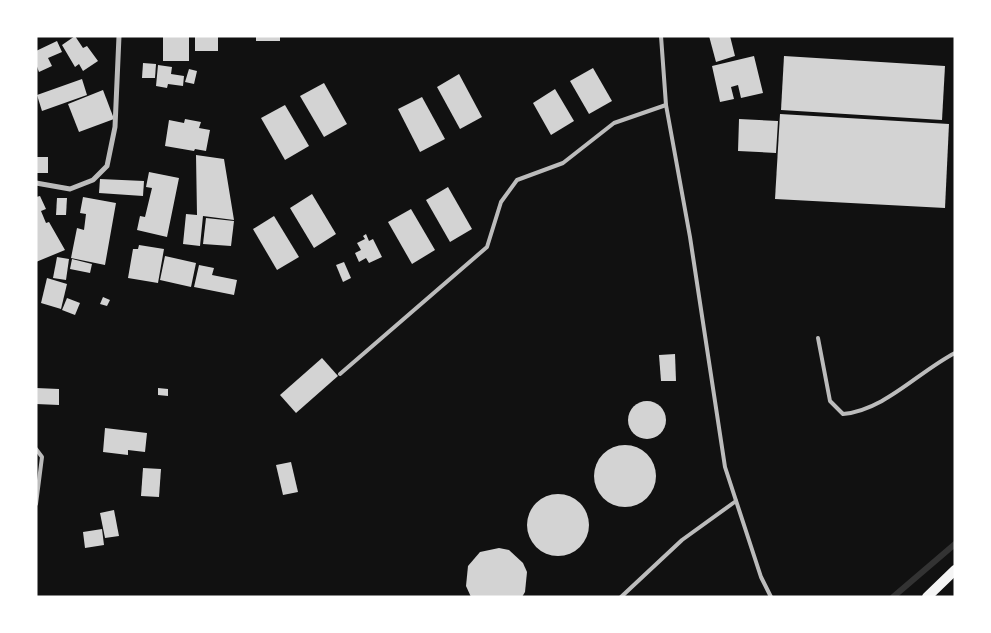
<svg xmlns="http://www.w3.org/2000/svg" width="991" height="633" font-family="Barlow,sans-serif">
<rect width="100%" height="100%" fill="#111"/>
<g fill="none" stroke-linecap="round" stroke-linejoin="round">
<path stroke="#333" stroke-width="6" d="M893,597L955,544"/>
</g>
<g fill="#d3d3d3">
<path d="M75,36L83,48L87,46L98,61L83,71L79,64L75,67L62,45Z"/>
<rect x="163" y="36" width="26" height="25"/>
<rect x="195" y="36" width="23" height="15"/>
<rect x="256" y="36" width="24" height="5"/>
<path d="M709,36H730L735,56L716,62Z"/>
<path d="M57,41L62,52L48,58L52,66L39,72L36,64V51Z"/>
<path d="M754,56L763,93L741,98L738,85L731,87L734,99L720,102L712,66Z"/>
<path d="M784,56L945,66L942,120L781,110Z"/>
<path d="M143,63L156,64L155,78H142Z"/>
<path d="M158,65L172,67L171,74L184,76L183,86L168,84L167,88L156,86Z"/>
<path d="M593,68L612,101L589,114L570,81Z"/>
<path d="M189,69L197,71L194,84L185,82Z"/>
<path d="M459,74L482,117L460,129L437,87Z"/>
<path d="M82,79L87,95L42,111L37,95Z"/>
<path d="M324,83L347,124L324,137L300,96Z"/>
<path d="M555,89L574,121L551,135L533,103Z"/>
<path d="M103,90L114,119L79,132L68,104Z"/>
<path d="M422,97L445,139L420,152L398,109Z"/>
<path d="M285,105L309,146L285,160L261,118Z"/>
<path d="M780,114L949,124L945,208L775,199Z"/>
<path d="M185,119L201,122L199,128L210,130L206,151L195,149L194,151L165,146L169,120L184,123Z"/>
<path d="M739,119L778,121L776,153L738,151Z"/>
<path d="M196,155L224,159L234,220L203,216L200,246L183,244L186,214L197,215Z"/>
<rect x="36" y="157" width="12" height="16"/>
<path d="M149,172L179,178L167,237L137,230L140,216L145,217L152,188L146,187Z"/>
<path d="M100,179L144,181L143,196L99,193Z"/>
<path d="M448,187L472,229L450,242L426,200Z"/>
<path d="M312,194L336,234L314,248L290,208Z"/>
<path d="M40,196L46,209L41,211L46,223L49,222L65,250L36,262V197Z"/>
<path d="M83,197L116,203L105,265L71,258L77,228L84,230L86,214L80,213Z"/>
<path d="M57,198H67L66,215H56Z"/>
<path d="M411,209L435,250L412,264L388,222Z"/>
<path d="M274,216L299,257L277,270L253,229Z"/>
<path d="M206,218L234,221L231,246L203,244Z"/>
<path d="M366,234L369,241L373,239L382,257L369,263L366,258L359,262L355,253L361,250L357,243L365,239L363,236Z"/>
<path d="M139,245L164,249L158,283L128,278L133,249H138Z"/>
<path d="M165,256L196,263L191,287L160,280Z"/>
<path d="M57,257L69,259L66,280L53,278Z"/>
<path d="M72,259L92,264L90,273L70,269Z"/>
<path d="M344,262L351,278L343,282L336,265Z"/>
<path d="M199,265L214,268L212,275L237,280L234,295L194,287Z"/>
<path d="M47,278L67,284L61,309L41,303Z"/>
<path d="M103,297L110,300L107,306L100,304Z"/>
<path d="M67,298L80,303L75,315L62,310Z"/>
<path d="M675,354L676,381H661L659,355Z"/>
<path d="M322,358L338,376L296,413L280,395Z"/>
<path d="M36,388L59,389V405L36,404Z"/>
<path d="M158,388L168,389V396L158,395Z"/>
<circle cx="647" cy="420" r="19"/>
<path d="M105,428L147,433L145,452L128,450V455L103,452Z"/>
<circle cx="625" cy="476" r="31"/>
<path d="M291,462L298,492L283,495L276,465Z"/>
<path d="M143,468L161,469L159,497L141,496Z"/>
<circle cx="558" cy="525" r="31"/>
<path d="M114,510L119,536L105,538L100,513Z"/>
<path d="M102,529L104,545L85,548L83,532Z"/>
<path d="M499,548L509,550L523,563L527,572L525,592L522,597H471L466,586L468,566L480,552Z"/>
</g>
<g fill="none" stroke-linecap="round" stroke-linejoin="round">
<g stroke="#bcbcbc" stroke-width="4">
<path d="M661,36L666,105L690,237L725,467L761,577L771,597"/>
<path d="M818,338L830,401L843,414C885,410 918,372 955,353"/>
<path d="M340,374L487,247L501,202L517,180L563,163L614,123L666,105"/>
<path d="M36,449L42,457L36,504"/>
<path d="M621,597L682,540L736,501"/>
</g>
<path stroke="#bcbcbc" stroke-width="5" d="M36,183L70,189L93,180L107,166L115,127L119,36"/>
<path stroke="#f5f5f5" stroke-width="10" d="M927,597L955,570"/>
</g>
<rect width="991" height="633" fill="none" stroke="#ffffff" stroke-width="75"/>
</svg>
